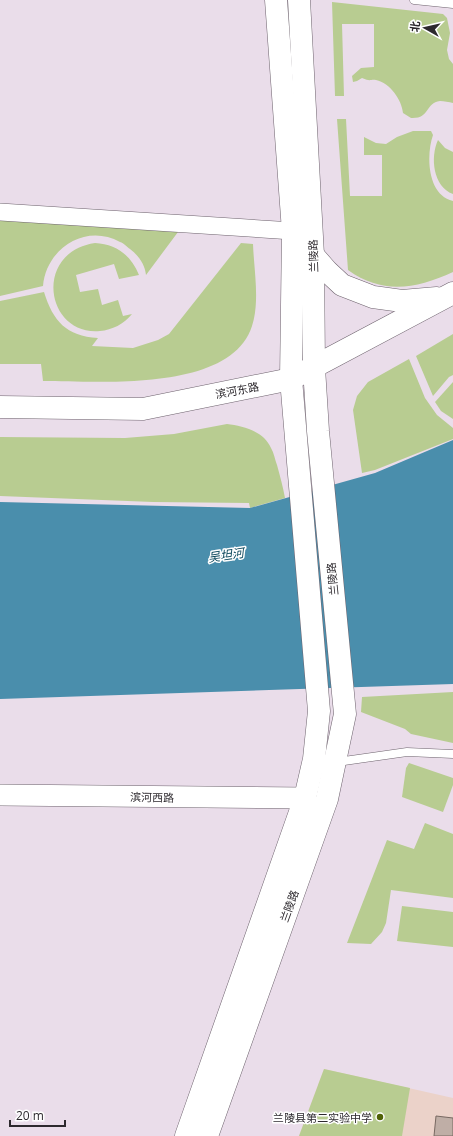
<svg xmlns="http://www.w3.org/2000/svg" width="453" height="1136" font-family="'Open Sans','Noto Sans SC',sans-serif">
<rect width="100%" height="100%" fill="#eaddea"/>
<path fill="#ebd2c9" d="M324,1069L453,1098V1136H299Z"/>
<g fill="#b8cc91">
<path d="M332,2L443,14L447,18L450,33L447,50L449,59L453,64V103C449,102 444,101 440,101C425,103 430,119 411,118L403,113C402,100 390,83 376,80C370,79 371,82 362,78L357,81L353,82L352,76L361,68L374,67V24H342L344,96H335Z"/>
<path d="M337,119H346L350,196H382V155H364V137L376,143L386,144L397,137L413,131H431L433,135C426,155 427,195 453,201V272C416,289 383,295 348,270Z"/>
<path d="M438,140L445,148L453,152V194C433,187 430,157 438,140Z"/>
<path d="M0,219L178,232L146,275C145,264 138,255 130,249C127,247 124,243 120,242C85,223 46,249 43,286L0,296Z"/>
<path d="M95,243C116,244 131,255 139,275L119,279L114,264L76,275L80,292L98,289L102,305L118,300L123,316L132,314C124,324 112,330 100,331C45,336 33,252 95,243Z"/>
<path d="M241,243L253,244C254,271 260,301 252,326C231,393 97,381 43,381L41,364H0V301L44,292C53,321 66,336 98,338L92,346L133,348L158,340L169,334Z"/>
<path d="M453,334V375L449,377L433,396L416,356Z"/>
<path d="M409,359L425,398L437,415L453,428V439L375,470L362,473L353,410L357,396L368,382Z"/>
<path d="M453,382V419L441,411L435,402Z"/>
<path d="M227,424C243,426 264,431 271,448C274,453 275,460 277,465C280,476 283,487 285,498L250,508L249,503L153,502L0,496V437L125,438L174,434Z"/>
<path d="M453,692V743L411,734L405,729L361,712L362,697Z"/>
<path d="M409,763L453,778V785L443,812L402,797L406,768Z"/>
<path d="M425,823L453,834V898L391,890L386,923L382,932L371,944L347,943L387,840L414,849Z"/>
<path d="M402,906L453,912V947L397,941Z"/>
<path d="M324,1069L410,1088L402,1136H299Z"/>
</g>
<path fill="#4a8eac" d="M453,440V684L0,699V502L250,508L375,473Z"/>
<path fill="#bfaea6" stroke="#776861" d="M436,1116L453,1118V1136H434Z"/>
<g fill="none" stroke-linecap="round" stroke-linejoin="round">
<defs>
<g id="service">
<path d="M414,0L453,4"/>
<path d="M337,762L407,752L453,754"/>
</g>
<path id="minor" d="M0,212L293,231"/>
<path id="tertiary" d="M0,795L305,798"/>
<g id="secondary">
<path d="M313,255L327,271L342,285L373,297L402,301L437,298"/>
<path d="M0,407L143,409L291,379L453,293"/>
</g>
<g id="primary">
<path d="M186,1136L305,798L314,759L319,711L291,379L293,231L276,0"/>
<path d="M207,1136L327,799L345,714L318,431L314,368L313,255L299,0"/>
</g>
</defs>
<use href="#service" stroke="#6d626d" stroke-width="9"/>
<use href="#minor" stroke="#6d626d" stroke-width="18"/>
<use href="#tertiary" stroke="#6d626d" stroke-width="22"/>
<use href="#secondary" stroke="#6d626d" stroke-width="23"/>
<use href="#primary" stroke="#6d626d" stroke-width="23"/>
<use href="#service" stroke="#fff" stroke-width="8"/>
<use href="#minor" stroke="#fff" stroke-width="17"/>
<use href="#tertiary" stroke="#fff" stroke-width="21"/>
<use href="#secondary" stroke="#fff" stroke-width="22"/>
<use href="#primary" stroke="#fff" stroke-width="22"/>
</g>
<circle fill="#506208" stroke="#fff" stroke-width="1.5" cx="380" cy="1117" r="4"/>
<g text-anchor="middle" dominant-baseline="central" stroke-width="3" stroke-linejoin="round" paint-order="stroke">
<g font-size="11" fill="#2d292e" stroke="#fff">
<text transform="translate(313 256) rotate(-92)">兰陵路</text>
<text transform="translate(237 390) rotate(-11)">滨河东路</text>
<text transform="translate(332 579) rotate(-96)">兰陵路</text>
<text transform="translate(152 797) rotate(1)">滨河西路</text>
<text transform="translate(289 906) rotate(-70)">兰陵路</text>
</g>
<g font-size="11" fill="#2d292e" stroke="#fff" text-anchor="end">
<text x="372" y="1117">兰陵县第二实验中学</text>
</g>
<g font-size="12" font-style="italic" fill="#024055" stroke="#fff">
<text transform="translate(226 555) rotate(-8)">吴坦河</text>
</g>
</g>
<g transform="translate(425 28) rotate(278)" stroke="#ffffff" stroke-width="3" paint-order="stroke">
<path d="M0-3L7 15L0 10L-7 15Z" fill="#2d292e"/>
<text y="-6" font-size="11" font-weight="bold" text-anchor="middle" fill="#2d292e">北</text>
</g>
<path d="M10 1120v6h55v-6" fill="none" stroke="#2d292e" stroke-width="2"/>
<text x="16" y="1120" font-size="12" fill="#2d292e" stroke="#ffffff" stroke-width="3" paint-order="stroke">20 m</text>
</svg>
